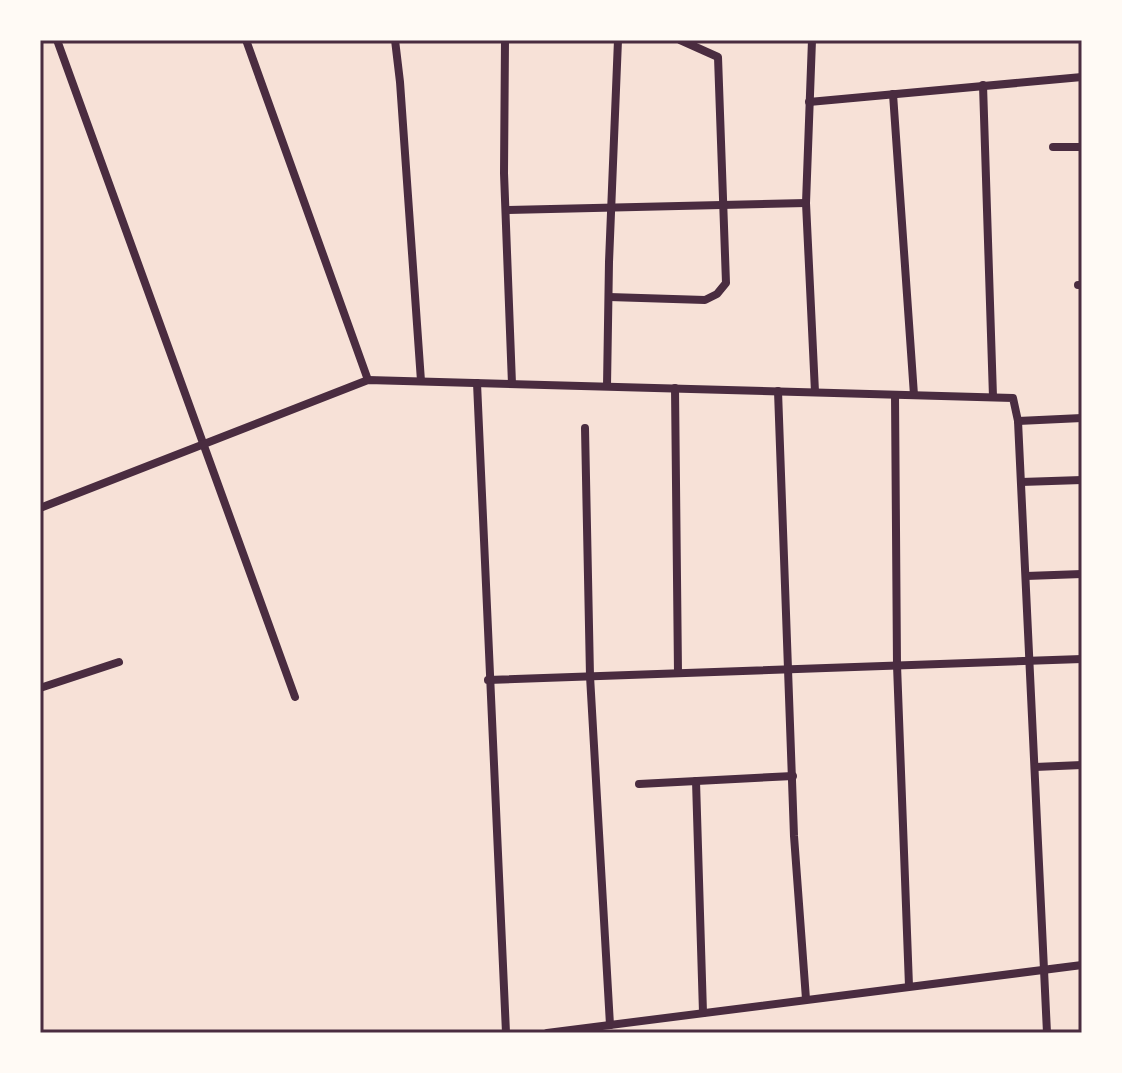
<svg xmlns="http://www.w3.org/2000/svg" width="1122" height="1073" font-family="'Fira Sans Condensed',sans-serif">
<rect width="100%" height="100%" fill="#f7e1d7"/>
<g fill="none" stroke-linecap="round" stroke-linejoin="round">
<g stroke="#4a2c40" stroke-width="8">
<path d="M57,40L295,697"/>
<path d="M246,40L368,380"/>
<path d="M395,40L400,82L421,381"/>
<path d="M505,40L504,173L512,384"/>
<path d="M812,40L806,203L815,392"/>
<path d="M983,85L993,397"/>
<path d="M893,94L914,395"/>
<path d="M809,102L1082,77"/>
<path d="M1053,147H1082"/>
<path d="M506,210L806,203"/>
<path d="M1078,285H1082"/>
<path d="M609,297L705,300L717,294L726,283L718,57L680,40"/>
<path d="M477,383L506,1033"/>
<path d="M607,386L609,262L618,40"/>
<path d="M675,388L678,673"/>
<path d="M778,391L794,836L806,999"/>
<path d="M895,395L897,665L909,986"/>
<path d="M1018,421L1082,418"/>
<path d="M585,428L590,676L610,1025"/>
<path d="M1021,482L1082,480"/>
<path d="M40,508L368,380L1013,398L1018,421L1047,1033"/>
<path d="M1026,576L1082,574"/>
<path d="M488,680L1082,659"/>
<path d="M40,688L119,662"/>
<path d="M1035,767L1082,765"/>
<path d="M696,781L703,1013"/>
<path d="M639,784L793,776"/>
<path d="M547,1033L1082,965"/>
</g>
</g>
<rect width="1122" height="1073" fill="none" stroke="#fffaf5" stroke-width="84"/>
<rect x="42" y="42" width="1038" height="989" fill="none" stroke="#4a2c40" stroke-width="3"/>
</svg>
